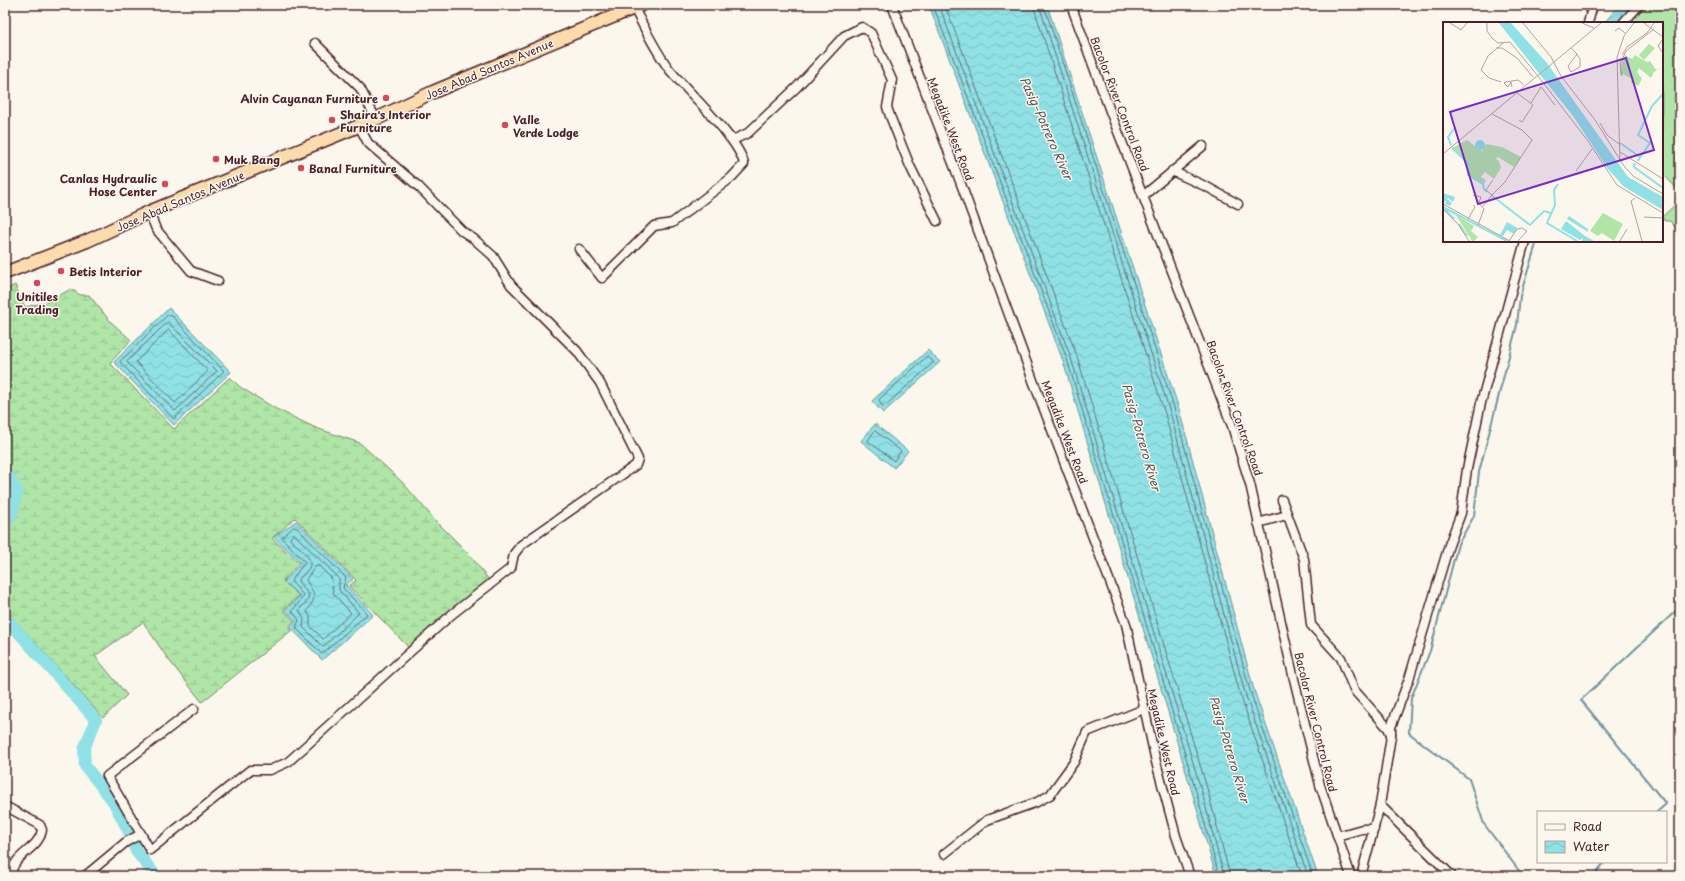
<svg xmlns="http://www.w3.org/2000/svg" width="1685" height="881" font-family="'Playpen Sans',sans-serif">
<defs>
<pattern id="wetland-marsh" width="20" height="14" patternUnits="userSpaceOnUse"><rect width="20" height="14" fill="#afe5a7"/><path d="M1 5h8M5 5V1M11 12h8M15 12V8" fill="none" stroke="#98c490"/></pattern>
<pattern id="water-waves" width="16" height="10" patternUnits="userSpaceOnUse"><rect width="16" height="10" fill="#8fe1e5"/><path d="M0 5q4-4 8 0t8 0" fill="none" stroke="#7dc1c5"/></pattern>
</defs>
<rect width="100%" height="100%" fill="#fbf7ec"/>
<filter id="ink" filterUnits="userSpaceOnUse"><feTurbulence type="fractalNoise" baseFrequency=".025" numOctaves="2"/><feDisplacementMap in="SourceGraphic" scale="8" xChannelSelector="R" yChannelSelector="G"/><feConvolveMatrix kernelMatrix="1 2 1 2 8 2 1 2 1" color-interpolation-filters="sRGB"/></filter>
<g filter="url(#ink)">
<g fill="#afe5a7" stroke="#7c8269">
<path d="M1641,5H1680V192L1662,173V23H1625Z"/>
<path d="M1680,200V233L1670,221H1665L1662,217Z"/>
</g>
<path fill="url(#wetland-marsh)" stroke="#7c8269" d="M15,285L25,307L47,302L71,289L80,295H89L110,321L131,340L110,363L174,429L230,377L240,387L276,409L316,428L360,443L403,483L434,519L469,554L493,585L410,649L349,586L356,580L295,518L272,538L299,563L283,581L299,596L283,610L294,621L288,627L292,630L202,702L168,659L143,622L95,656L127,695L103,718L5,609V530L15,511L18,490L5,469V290Z"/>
<g fill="url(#water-waves)" stroke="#73939b">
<path d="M929,5H1047L1179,409L1254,690L1318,876H1216L1192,792L1063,361Z"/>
<path d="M1619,5H1633L1618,23H1604Z"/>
<path d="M169,308L231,372L174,425L114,362Z"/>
<path d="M928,350L940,362L883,413L872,401Z"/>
<path d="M875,424L908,451L894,468L861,441Z"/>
<path d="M296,521L353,579L346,585L373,615L322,660L290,627L296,621L285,610L300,596L284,582L301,563L274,537Z"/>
</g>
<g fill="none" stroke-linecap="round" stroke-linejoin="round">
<g stroke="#666d75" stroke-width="1">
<path d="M933,5L1067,359L1196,791L1219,876"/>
<path d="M939,5L1071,358L1201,789L1224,876"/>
<path d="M945,5L1077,356L1207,788L1230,876"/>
<path d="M1033,5L1165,414L1240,694L1302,876"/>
<path d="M1039,5L1170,412L1245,693L1308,876"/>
<path d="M1044,5L1175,411L1250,691L1313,876"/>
<path d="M168,315H171L224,371L174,419L120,362Z"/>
<path d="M168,322L217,371L175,411L127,362Z"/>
<path d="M169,330L208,371L175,403L136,362Z"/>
<path d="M927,357L933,361V363L885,406H882L879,400Z"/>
<path d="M875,431L901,451L894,461L868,441Z"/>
<path d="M294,527L297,528L346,578L343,588L367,614L322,654L296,628L299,620L292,611L304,596L291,581L305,562L282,538Z"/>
<path d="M294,534L339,578V590L359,613L323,647L303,627L304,619L299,610L307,601L309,595L298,581C301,576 306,572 309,568C315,557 296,546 290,539Z"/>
<path d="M316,566H319L332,579L333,593L351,613L323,639L310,626V617L307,611C318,595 315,595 306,580Z"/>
</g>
<g stroke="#73939b" stroke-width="2">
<path d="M1657,812L1666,804L1581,700L1680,607"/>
<path d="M1523,876L1484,824L1469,779L1409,733L1411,698L1430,651L1458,544L1474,516L1479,472L1517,325L1520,296L1537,241"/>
<path d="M1593,876L1605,862"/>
</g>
<g stroke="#8fe1e5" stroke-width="12">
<path d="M5,472L17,491L13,510L5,526"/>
<path d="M5,617L96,720L84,749L85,766L113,801L131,836L136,851L156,876"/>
</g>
<defs>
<g id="minor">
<path d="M892,5L961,184L1034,383L1126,624L1156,762L1176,836L1190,876"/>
<path d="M1071,5L1110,111L1232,426L1250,484L1293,675L1320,785L1351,876"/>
<path d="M1588,23L1593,5"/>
<path d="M1623,23L1639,5"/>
<path d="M315,43L360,88L376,119"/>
<path d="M729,137L735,139L748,133L797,87L844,36L862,27L871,33L892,80L887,107L890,116L910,166L937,221"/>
<path d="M1172,171L1207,187L1238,204"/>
<path d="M1143,196L1203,146"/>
<path d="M149,212L156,229L191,271L218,281"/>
<path d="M579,249L602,278L654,226L672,223L731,178L744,164C739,139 687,91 669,69C655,50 645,29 634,8"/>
<path d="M1282,500L1304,559L1311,625L1341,658L1354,690L1388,728L1391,734"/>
<path d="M1258,523L1287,515"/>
<path d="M1380,805L1452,876"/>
<path d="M5,806L40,825L42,830C39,850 12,854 11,876"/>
<path d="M141,834L150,850L250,770H270L288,762L451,615L511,568L514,554L521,545L636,465L638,459L600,383L577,351L511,285L493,256L474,239L462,231L419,187L368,143L359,126"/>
<path d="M1337,836L1362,829H1374"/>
<path d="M944,854L987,820L1037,802L1050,795L1074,762L1087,732L1144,709"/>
<path d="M85,876L126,842L141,834L107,776L194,709"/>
<path d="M1361,876L1380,805L1391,736V727L1409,679L1449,545L1461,513L1467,469L1481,403L1525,241"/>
</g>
<path id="highway" d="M5,273L87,241L149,212L376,119L433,92L641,5"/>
</defs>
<use href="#minor" stroke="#4a1f2b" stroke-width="11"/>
<use href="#highway" stroke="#4a1f2b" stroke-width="15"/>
<use href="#minor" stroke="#fbf7ec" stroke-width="8"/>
<use href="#highway" stroke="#fcdcac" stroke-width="12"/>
</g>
</g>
<g fill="#d1495b" stroke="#fbf7ec" stroke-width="1.5">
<circle cx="386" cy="98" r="4"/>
<circle cx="332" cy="120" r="4"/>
<circle cx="505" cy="125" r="4"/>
<circle cx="216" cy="159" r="4"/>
<circle cx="301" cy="168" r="4"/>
<circle cx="165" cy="184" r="4"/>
<circle cx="61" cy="271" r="4"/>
<circle cx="37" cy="283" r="4"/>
</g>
<g text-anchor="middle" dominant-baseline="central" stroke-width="3" stroke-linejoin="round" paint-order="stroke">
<g font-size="11" fill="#4a1f2b" stroke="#fbf7ec">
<text transform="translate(489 69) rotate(-23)">Jose Abad Santos Avenue</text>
<text transform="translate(1120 104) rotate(69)">Bacolor River Control Road</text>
<text transform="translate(951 129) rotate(69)">Megadike West Road</text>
<text transform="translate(180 201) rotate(-23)">Jose Abad Santos Avenue</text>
<text transform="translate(1235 408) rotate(70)">Bacolor River Control Road</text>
<text transform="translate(1065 432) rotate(69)">Megadike West Road</text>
<text transform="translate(1316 722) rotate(76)">Bacolor River Control Road</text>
<text transform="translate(1164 742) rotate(77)">Megadike West Road</text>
</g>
<g font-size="11" font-weight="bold" fill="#4a1f2b" stroke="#fbf7ec" text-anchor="start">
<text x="378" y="98" text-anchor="end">Alvin Cayanan Furniture</text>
<text x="340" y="114">Shaira's Interior<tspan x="340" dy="13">Furniture</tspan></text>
<text x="513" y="119">Valle<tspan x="513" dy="13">Verde Lodge</tspan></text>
<text x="224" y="159">Muk Bang</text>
<text x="309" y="168">Banal Furniture</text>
<text x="157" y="178" text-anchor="end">Canlas Hydraulic<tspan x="157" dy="13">Hose Center</tspan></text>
<text x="69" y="271">Betis Interior</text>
<text x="37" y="296" text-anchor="middle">Unitiles<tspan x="37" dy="13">Trading</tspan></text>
</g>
<g font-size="12" font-style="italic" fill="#5b505a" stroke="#fbf7ec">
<text transform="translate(1047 128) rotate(66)">Pasig-Potrero River</text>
<text transform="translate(1142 437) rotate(74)">Pasig-Potrero River</text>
<text transform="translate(1230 749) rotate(73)">Pasig-Potrero River</text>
</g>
</g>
<g transform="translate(1443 22)">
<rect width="220" height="220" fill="#fbf7ec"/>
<path d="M182,33L189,37L192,33L204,40L207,39L213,48L220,44L211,50L208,56L196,46L194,50L199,57L195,64L188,60L189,57L180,52L177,53V45ZM160,191L180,202L171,219L159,211L155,214L147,209Z" fill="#afe5a7"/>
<path d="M24,118L39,129L43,122L59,125L78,135L71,145L55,135L53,137L56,139L58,146L51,157L42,150L38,155L43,158L41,162L25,152V141L9,126ZM13,193L31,204L28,209L35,215L31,219H29Z" fill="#afe5a7"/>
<path d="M206,22L212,26L201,38L196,33Z" fill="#afe5a7"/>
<path d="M56,1H68L104,41L185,155L220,175V188L180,164L165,147L130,94ZM32 123a5 5 0 1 1 10 0a5 5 0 1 1-10 0ZM0,171L12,175L10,180L5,176L4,177L9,181L7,184L2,182L3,178L0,181ZM126,194L145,207V210L124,197ZM123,199L142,214L151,219H139L140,216L137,218L118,207ZM64,200L74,206L71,212L64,208L60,214L57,213Z" fill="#8fe1e5"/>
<path fill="none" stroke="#8fe1e5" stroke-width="2" d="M177,121L197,135L195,139M8,123L5,115L11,107M9,126L25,141V153L40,162L41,167L44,170M196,137L207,121L195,113L209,84L220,72M192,141L191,145L220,166M115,162L111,168L112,183L104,201L134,219M48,173L87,203L101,189L108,191M0,185L64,219M1,186L11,197M16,202L24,214"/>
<path fill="none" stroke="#b4a19f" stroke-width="1" d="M7,1L18,8L24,1M44,1V9L49,16L55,21L67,20L95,54L145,119L174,163L220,191M80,1L108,35L118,54L152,98L181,144L190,154L220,172M139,1L151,6M201,1L220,15M172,9L176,6L182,11M220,17L215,24L220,31M53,26H59L74,36L90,55M128,26L134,32V33L137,37V45L128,50L125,44L134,32M179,33L184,25L204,11L211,1M179,54L177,42L183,29L211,7M58,60L46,56L38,48L45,34L60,21M69,65L68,60L65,65L61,61L63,60L75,58L81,63M74,71L90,83L79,100L76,98M88,81L98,65L112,83M157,101L164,113L176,122M177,130L220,157M0,132L158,1M177,139L174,35L181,14L191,1M133,149L149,127M30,173L38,175L36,181L41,187L35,203M49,173L62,160L89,118L79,108L49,92M192,176L188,179L199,219M0,182L67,219M40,184L49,173L43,168L50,158M0,187L15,202L26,219M201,195L220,196M25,197L32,185L30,183M66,219L74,207L79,206L84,209L75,219M177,219L184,207"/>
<path fill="#7b2cbf" fill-opacity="0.15" stroke="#7b2cbf" stroke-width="2" d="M183,36L211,128L35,182L7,90Z"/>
<rect width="220" height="220" fill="none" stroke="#4a1f2b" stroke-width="2"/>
</g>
<rect width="1685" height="881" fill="none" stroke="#fbf7ec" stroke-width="20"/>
<rect x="10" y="10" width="1665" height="861" fill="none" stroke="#4a1f2b" stroke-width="1.5" filter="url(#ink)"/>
<rect x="1537" y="811" width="130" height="52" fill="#fbf7ec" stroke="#b4a19f"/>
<rect x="1545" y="824" width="20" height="6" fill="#fbf7ec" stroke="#b4a19f"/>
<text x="1573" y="831" font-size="12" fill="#4a1f2b">Road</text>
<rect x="1545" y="841" width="20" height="12" fill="url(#water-waves)" stroke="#b4a19f"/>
<text x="1573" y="851" font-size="12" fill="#4a1f2b">Water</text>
</svg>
